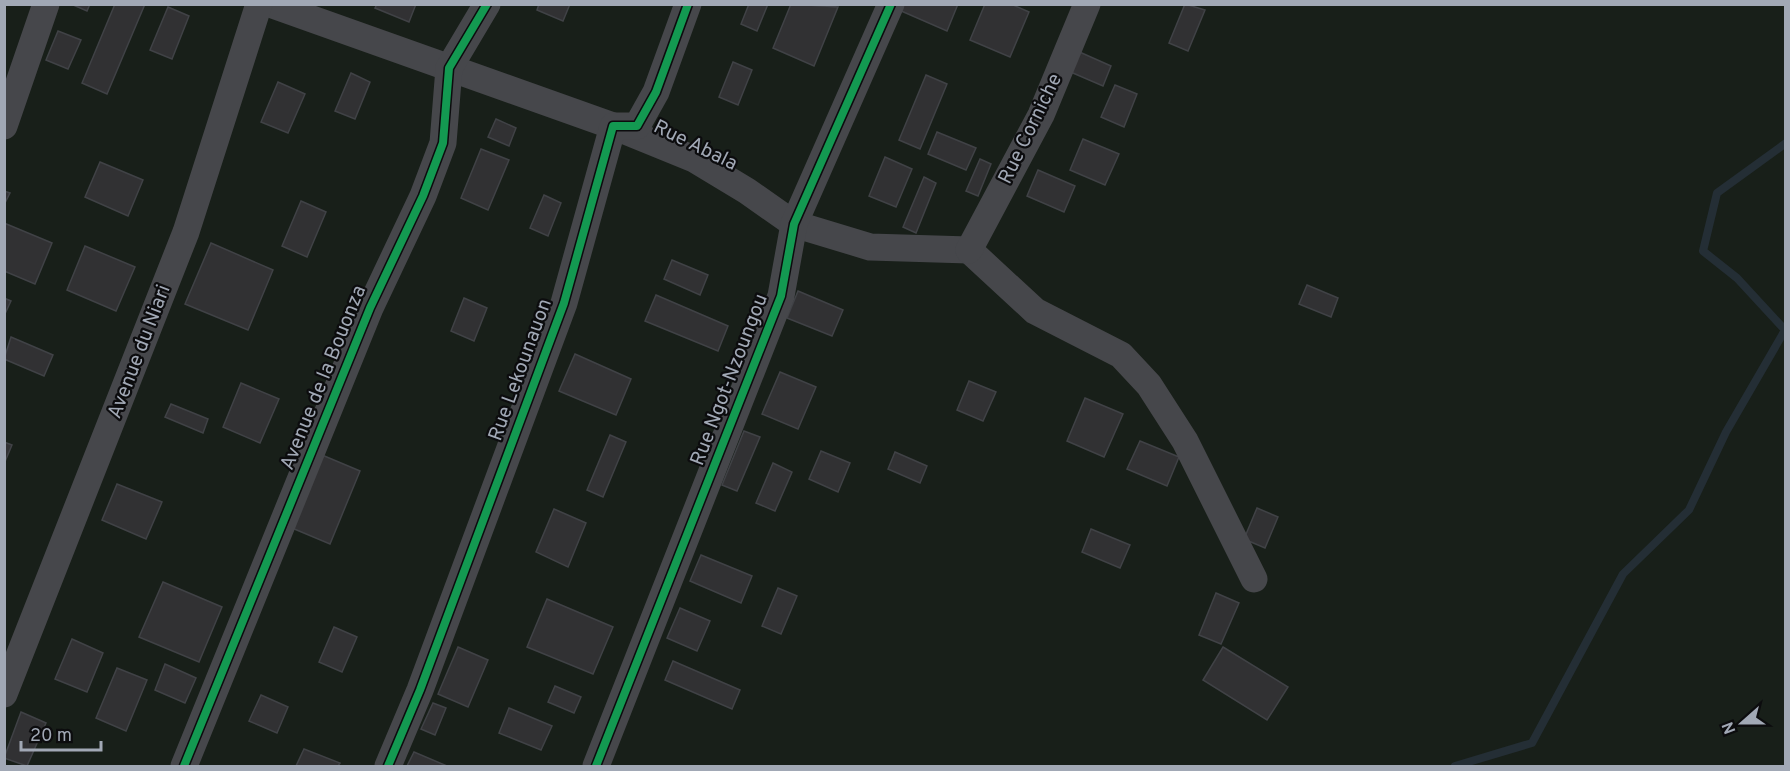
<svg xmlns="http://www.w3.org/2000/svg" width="1790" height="771" font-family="Overpass,sans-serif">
<rect width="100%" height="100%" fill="#121212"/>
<rect fill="#181f19" x="5" y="5" width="1780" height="761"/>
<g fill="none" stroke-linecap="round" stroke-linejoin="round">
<path stroke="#242e35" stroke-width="8" d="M1455,766L1532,743L1623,574L1689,510L1726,432L1785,330L1737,278L1703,251L1717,193L1786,143"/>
</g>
<g fill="#313133" stroke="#404246" stroke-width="1.5">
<path d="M71,4H90L87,11Z"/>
<path d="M115,4H145L107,94L82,83Z"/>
<path d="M377,4H416L409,22L375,8Z"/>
<path d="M539,4H570L563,21L537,10Z"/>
<path d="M749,4H768L757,31L741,24Z"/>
<path d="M791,4L838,7L814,66L773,48Z"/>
<path d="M901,4H958L947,31L899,10Z"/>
<path d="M985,4H1011L1029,12L1010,57L970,40Z"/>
<path d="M1185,4L1205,10L1188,51L1169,43Z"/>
<path d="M168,7L189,16L172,59L150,50Z"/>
<path d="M58,31L81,40L68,69L46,60Z"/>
<path d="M1075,50L1111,66L1103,86L1066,70Z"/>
<path d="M733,62L752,70L738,105L719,97Z"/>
<path d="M351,73L370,82L355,119L335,111Z"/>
<path d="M926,75L947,84L920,149L899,140Z"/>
<path d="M278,82L305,94L288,133L261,122Z"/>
<path d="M1115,85L1137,94L1124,127L1101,117Z"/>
<path d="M496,119L516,128L509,146L488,137Z"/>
<path d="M937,132L976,148L966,170L928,154Z"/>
<path d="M1083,139L1119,154L1105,185L1070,170Z"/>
<path d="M481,149L509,160L488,210L461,198Z"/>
<path d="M885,157L912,169L896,207L869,196Z"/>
<path d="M980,159L991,164L978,196L966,191Z"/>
<path d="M100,162L143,180L128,216L85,197Z"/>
<path d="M1038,170L1075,186L1064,212L1027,196Z"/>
<path d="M924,177L936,183L916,233L903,227Z"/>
<path d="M4,191L10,193L4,205Z"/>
<path d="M544,195L561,203L548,236L530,228Z"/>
<path d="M301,201L326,212L307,257L282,246Z"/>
<path d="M4,223L52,243L35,284L4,271Z"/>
<path d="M211,243L273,270L248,330L185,304Z"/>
<path d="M85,246L135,267L116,311L67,290Z"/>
<path d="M672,260L708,275L700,295L664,279Z"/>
<path d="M1307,285L1338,298L1331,317L1299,304Z"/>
<path d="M798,291L843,310L832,336L787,318Z"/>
<path d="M656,295L728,326L718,351L645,321Z"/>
<path d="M4,298L11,301L4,316Z"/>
<path d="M464,298L487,308L474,341L451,331Z"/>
<path d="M11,337L53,355L44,376L4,359Z"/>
<path d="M575,354L631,379L616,415L559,391Z"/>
<path d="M780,372L816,387L798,429L762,414Z"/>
<path d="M969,381L996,392L983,421L957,410Z"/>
<path d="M241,383L279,399L260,443L223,427Z"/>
<path d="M1085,398L1123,414L1104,457L1067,441Z"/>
<path d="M171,404L208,419L203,433L165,417Z"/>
<path d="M744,431L760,437L737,491L722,485Z"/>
<path d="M610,435L626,442L603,497L587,490Z"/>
<path d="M1140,441L1179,457L1167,486L1127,469Z"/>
<path d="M4,442L12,445L4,464Z"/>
<path d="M821,451L850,463L838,492L809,479Z"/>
<path d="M895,452L927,466L920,483L888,469Z"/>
<path d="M322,455L360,471L330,544L292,528Z"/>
<path d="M773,463L792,472L775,511L756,503Z"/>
<path d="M117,484L162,502L146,539L102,520Z"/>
<path d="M1257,508L1278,517L1265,548L1244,539Z"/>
<path d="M554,509L586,523L568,567L536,552Z"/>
<path d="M1091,529L1130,545L1120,568L1082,552Z"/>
<path d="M701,555L752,576L741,603L690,581Z"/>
<path d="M163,582L222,607L199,662L139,637Z"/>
<path d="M778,588L797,596L781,634L762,626Z"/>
<path d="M1216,593L1239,603L1221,644L1199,635Z"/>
<path d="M547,599L613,627L593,674L527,647Z"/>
<path d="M680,608L710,621L697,651L667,638Z"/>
<path d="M334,627L357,637L342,672L319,662Z"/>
<path d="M72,639L103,653L87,692L55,679Z"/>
<path d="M458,647L488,660L468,707L438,694Z"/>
<path d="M1223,647L1288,687L1267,720L1203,680Z"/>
<path d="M673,661L740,690L732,709L665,680Z"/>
<path d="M165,664L196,678L185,703L155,690Z"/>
<path d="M117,668L147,680L126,731L96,718Z"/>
<path d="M555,686L581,697L574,713L548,702Z"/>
<path d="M261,695L288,707L277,733L249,721Z"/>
<path d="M433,703L446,708L435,735L421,729Z"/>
<path d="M509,708L552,726L541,750L499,733Z"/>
<path d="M21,712L46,723L27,766L4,758Z"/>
<path d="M304,749L340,763L338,766H296Z"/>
<path d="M414,752L447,766H407Z"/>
</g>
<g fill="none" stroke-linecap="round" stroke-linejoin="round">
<g stroke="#46474b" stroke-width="27">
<path d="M270,4L613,126L694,159L747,191L794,224L870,247L969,250"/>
<path d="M4,126L46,4"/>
<path d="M969,250L1035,311L1121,355L1149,385L1185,441L1254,579"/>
<path d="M969,250L1041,115L1087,4"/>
<path d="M4,694L186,232L259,4"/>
<path d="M184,766L370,308L423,196L443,143L449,68L487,4"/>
<path d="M388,766L420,690L564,303L613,126H637L656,92L688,4"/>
<path d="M596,766L781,296L794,224L891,4"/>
</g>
<defs>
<g id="cycleway">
<path d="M184,766L370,308L423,196L443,143L449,68L487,4"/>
<path d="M388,766L420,690L564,303L613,126H637L656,92L688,4"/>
<path d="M596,766L781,296L794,224L891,4"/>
</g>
</defs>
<use href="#cycleway" stroke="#0c0c0e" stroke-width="11"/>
<use href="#cycleway" stroke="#139951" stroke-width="8"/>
</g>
<g text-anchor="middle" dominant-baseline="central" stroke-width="4.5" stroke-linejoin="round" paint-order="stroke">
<g font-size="20" fill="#a1a8b5" stroke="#0c0c0e">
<text transform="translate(1031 129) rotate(-64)">Rue Corniche</text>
<text transform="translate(695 146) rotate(26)">Rue Abala</text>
<text transform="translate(140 352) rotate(-69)">Avenue du Niari</text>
<text transform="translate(521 370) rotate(-70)">Rue Lekounauon</text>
<text transform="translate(324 378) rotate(-68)">Avenue de la Bouonza</text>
<text transform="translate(730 380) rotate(-69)">Rue Ngot-Nzoungou</text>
</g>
</g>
<rect width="1790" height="771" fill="none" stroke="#a1a8b5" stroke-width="12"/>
<g transform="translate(1742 723) rotate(249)" stroke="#0c0c0e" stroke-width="4.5" paint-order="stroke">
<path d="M0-4.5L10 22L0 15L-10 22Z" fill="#a1a8b5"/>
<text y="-9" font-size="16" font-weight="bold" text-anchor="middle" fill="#a1a8b5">N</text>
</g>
<path d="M21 741v9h80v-9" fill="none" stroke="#a1a8b5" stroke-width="3"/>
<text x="30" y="741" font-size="18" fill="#a1a8b5" stroke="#0c0c0e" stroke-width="4.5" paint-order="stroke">20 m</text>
</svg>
